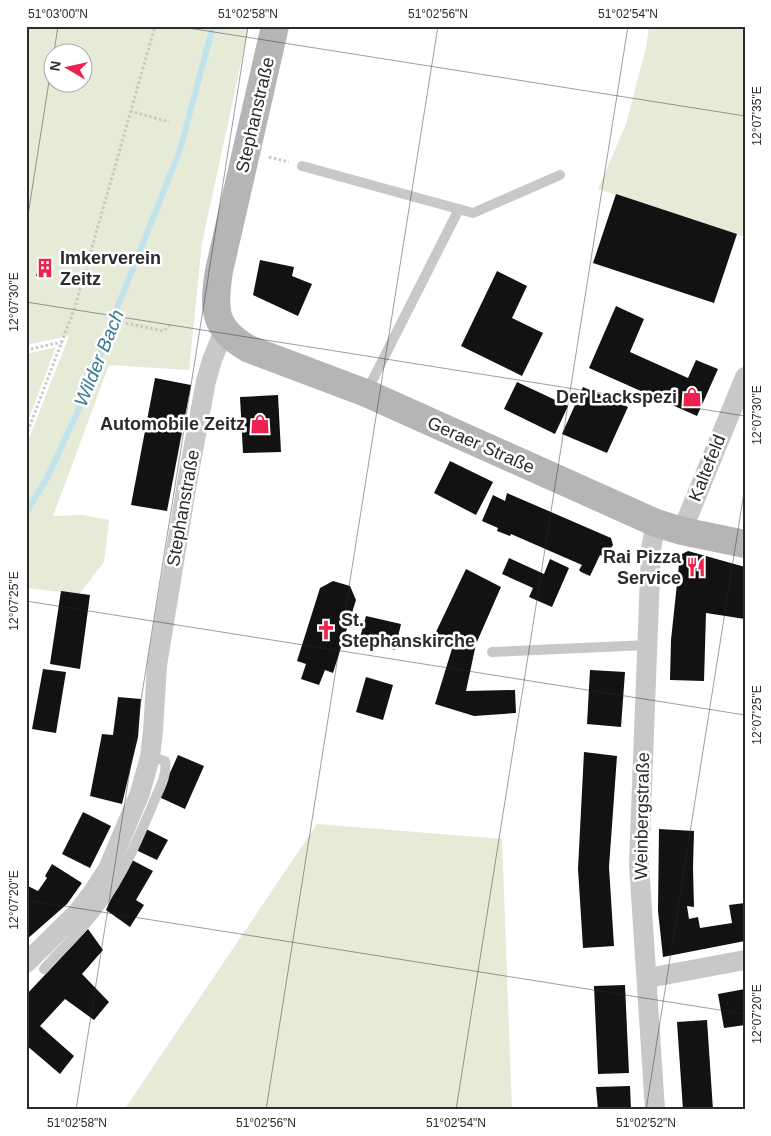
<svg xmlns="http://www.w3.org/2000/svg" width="771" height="1136" font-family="Arial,sans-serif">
<rect width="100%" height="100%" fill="#fff"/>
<g fill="#e5ebd7" fill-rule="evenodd">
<path d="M26,26H249L202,243L189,370L109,365L53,516L83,515L109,520L104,562L79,594L26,588V446L69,336L26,345ZM52,52H82V82H52Z"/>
<path d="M649,26H745V237L598,189L626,124L646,48Z"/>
<path d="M56,347L26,426V354Z"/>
<path d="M317,824L502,839L512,1110H124Z"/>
</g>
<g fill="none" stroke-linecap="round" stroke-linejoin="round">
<path stroke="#c2e2ec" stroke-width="6" d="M26,513L47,478L90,385L110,326L180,150L213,26"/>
</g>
<g fill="#121212">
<path d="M616,194L737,234L714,303L593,263Z"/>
<path d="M42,257L53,260L48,279L36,276Z"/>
<path d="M260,260L294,267L292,276L312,284L298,316L253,295Z"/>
<path d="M497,271L527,286L512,318L543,333L522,376L461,346Z"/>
<path d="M616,306L644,319L630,352L688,378L696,360L718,369L697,416L589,368Z"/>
<path d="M155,378L191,385L167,511L131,505Z"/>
<path d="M517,382L568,406L555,434L504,409Z"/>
<path d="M583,387L628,407L607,453L562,434Z"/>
<path d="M278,395L281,452L243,453L240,397Z"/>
<path d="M450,461L493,482L476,515L434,493Z"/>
<path d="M507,493L611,538L613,545L605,557L600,555L590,576L581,572L579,570L582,565L511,534L510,536L497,531L498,528L482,521L493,495L505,501Z"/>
<path d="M688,551L745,567V619L706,613L704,681L670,680L671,640L680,555Z"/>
<path d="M509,558L544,574L550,559L569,568L552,607L529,597L533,588L502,574Z"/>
<path d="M466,569L501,587L476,644L466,691L515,690L516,713L474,716L435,704L455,639L435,634Z"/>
<path d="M333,581L350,586L356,600L333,673L325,670L319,685L301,679L306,664L297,661L320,588Z"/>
<path d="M61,591L90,595L80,669L50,664Z"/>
<path d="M366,616L401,624L395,650L359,641Z"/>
<path d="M43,669L66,672L56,733L32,729Z"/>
<path d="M590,670L625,672L621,727L587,724Z"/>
<path d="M366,677L393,685L383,720L356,712Z"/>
<path d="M118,697L141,699L138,737L122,804L90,796L102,734L113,735Z"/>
<path d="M584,752L617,756L609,867L614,946L583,948L578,869Z"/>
<path d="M178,755L204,766L185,809L159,797Z"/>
<path d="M83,812L111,826L90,868L62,854Z"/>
<path d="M146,829L168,840L157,860L136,850Z"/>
<path d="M659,829L694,831L693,868L694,907L687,906L689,919L698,917L700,928L732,923L729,905L745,903V941L663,957L658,911Z"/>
<path d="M132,860L153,871L136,900L144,905L130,927L106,910L116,888Z"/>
<path d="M52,864L82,883L67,904L26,940V906L28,904L26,902V885L38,891L47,878L45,876Z"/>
<path d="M88,929L103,950L82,974L109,1002L94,1020L65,999L40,1026L74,1056L60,1074L26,1045V995Z"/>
<path d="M625,985L629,1073L598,1074L594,986Z"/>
<path d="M745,989V1025L724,1028L718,994Z"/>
<path d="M707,1020L713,1110H683L677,1022Z"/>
<path d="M630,1086L631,1110H598L596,1087Z"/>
</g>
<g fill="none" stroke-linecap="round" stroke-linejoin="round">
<g stroke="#c8c8c8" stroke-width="3" stroke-dasharray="2.5 2.5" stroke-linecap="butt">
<path d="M130,111L169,122"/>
<path d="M269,157L289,162"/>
<path d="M116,321L163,331L171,324"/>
<path d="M26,350L62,342"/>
<path d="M26,436L75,307L155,26"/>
</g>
<g stroke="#c8c8c8" stroke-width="10">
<path d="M302,166L473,213L560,175"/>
<path d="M366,393L459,209"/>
<path d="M492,652L648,645"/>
<path d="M44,969C62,948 84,929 100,906C123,875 138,839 153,804C158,791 168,775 165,761L150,757"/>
</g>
<g stroke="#c8c8c8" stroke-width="20">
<path d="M682,531L745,377"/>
<path d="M26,963L77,913L93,892L108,869L140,793L150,757L153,731L157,665L188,477L206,381L212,360L224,331"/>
<path d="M648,978L745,960"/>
<path d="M655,1110L639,864L651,549L656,523"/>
</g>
<path stroke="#b5b5b5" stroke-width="28" d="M275,26L219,271C213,309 213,329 249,349L366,393L656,523L682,531L745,544"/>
</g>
<path fill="none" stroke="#2b2b2b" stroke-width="1" stroke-opacity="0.45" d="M176,26L745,116M54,52L58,26M26,228L52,62M26,302L745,416M26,601L745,715M26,900L745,1014M76,1110L248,26M266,1110L438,26M456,1110L628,26M646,1110L745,486"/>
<defs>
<symbol id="building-bare" viewBox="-9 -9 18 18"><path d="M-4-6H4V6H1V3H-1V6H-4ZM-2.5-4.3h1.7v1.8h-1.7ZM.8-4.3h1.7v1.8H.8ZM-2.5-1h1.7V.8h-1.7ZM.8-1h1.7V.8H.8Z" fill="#ef2150" stroke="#fff" stroke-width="2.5" paint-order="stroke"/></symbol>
<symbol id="shop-bare" viewBox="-9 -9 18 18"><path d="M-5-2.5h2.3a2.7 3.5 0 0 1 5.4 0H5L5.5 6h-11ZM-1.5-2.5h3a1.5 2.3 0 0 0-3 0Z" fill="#ef2150" stroke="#fff" stroke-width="2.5" paint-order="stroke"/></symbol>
<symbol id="restaurant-bare" viewBox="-9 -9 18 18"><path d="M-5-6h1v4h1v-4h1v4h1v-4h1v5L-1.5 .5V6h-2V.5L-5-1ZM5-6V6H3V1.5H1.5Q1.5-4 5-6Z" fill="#ef2150" stroke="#fff" stroke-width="2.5" paint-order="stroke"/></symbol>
<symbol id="church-bare" viewBox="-9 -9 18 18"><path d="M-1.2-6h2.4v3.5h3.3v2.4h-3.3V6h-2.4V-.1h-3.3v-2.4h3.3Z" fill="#ef2150" stroke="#fff" stroke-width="2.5" paint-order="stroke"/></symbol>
</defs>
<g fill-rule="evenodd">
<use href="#building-bare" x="31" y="254" width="28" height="28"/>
<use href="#shop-bare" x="678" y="383" width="28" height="28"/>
<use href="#shop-bare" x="246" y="410" width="28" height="28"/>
<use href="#restaurant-bare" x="682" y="553" width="28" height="28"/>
<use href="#church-bare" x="312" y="616" width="28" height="28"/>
</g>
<g text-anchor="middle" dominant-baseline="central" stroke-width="5" stroke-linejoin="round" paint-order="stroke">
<g font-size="18" fill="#2b2b2b" stroke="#fff">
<text transform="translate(255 115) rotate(-77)">Stephanstraße</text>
<text transform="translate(481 445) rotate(24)">Geraer Straße</text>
<text transform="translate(707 468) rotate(-68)">Kaltefeld</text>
<text transform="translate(183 508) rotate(-80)">Stephanstraße</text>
<text transform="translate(642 816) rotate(-89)">Weinbergstraße</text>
</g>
<g font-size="18" font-weight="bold" fill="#2b2b2b" stroke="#fff" text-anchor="end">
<text x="60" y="258" text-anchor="start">Imkerverein<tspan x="60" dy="21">Zeitz</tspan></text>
<text x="677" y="397">Der Lackspezi</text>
<text x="245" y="424">Automobile Zeitz</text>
<text x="681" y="557">Rai Pizza<tspan x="681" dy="21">Service</tspan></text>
<text x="341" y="620" text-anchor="start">St.<tspan x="341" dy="21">Stephanskirche</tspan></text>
</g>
<g font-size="19" font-style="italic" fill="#367c91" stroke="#fff">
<text transform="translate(99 358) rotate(-68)">Wilder Bach</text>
</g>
</g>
<rect width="771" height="1136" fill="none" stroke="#ffffff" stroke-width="55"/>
<g transform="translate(68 68) rotate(279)"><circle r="24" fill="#ffffff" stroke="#aaaaaa"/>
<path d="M0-4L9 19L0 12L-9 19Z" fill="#ef2150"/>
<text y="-8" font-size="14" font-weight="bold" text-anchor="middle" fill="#2b2b2b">N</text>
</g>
<rect x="28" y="28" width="716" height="1080" fill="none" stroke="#2b2b2b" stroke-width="2"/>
<g font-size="12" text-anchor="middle" fill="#2b2b2b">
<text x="58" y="18">51°03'00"N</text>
<text x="248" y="18">51°02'58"N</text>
<text x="438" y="18">51°02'56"N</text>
<text x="628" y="18">51°02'54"N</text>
<text transform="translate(757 116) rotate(-90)" y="4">12°07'35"E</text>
<text transform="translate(14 302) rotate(-90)" y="4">12°07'30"E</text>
<text transform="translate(757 415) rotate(-90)" y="4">12°07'30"E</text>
<text transform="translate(14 601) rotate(-90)" y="4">12°07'25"E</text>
<text transform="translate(757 715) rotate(-90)" y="4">12°07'25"E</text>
<text transform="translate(14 900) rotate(-90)" y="4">12°07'20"E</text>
<text transform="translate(757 1014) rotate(-90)" y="4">12°07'20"E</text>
<text x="77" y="1127">51°02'58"N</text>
<text x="266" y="1127">51°02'56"N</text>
<text x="456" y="1127">51°02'54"N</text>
<text x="646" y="1127">51°02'52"N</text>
</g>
</svg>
